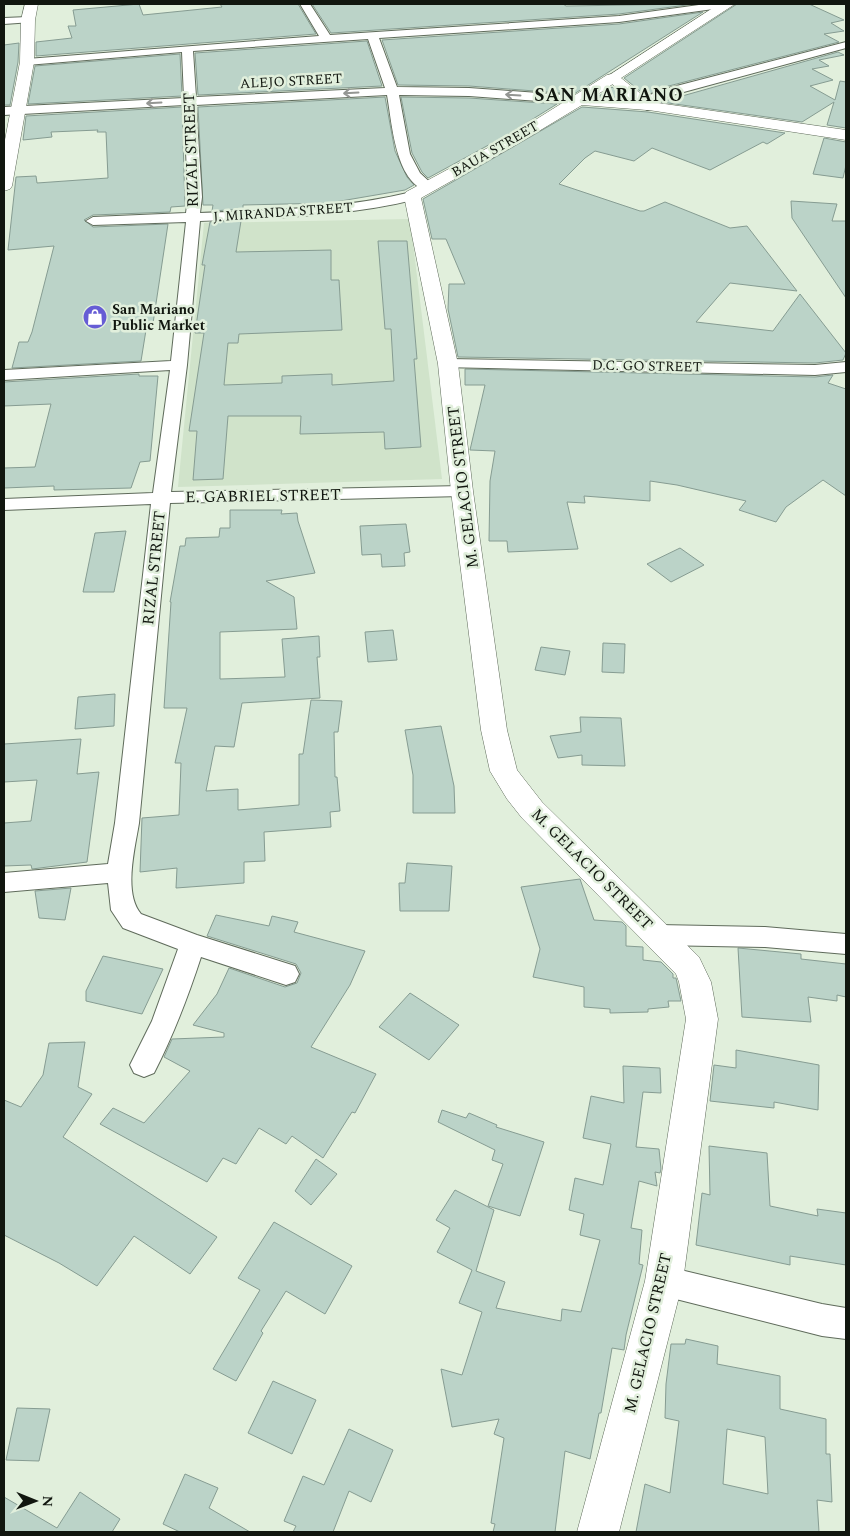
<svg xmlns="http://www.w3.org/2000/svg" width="850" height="1536" font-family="Spectral,serif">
<rect width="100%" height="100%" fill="#e1efdc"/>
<path fill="#d0e3ca" d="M410,219L442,479L178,487L204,223Z"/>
<g fill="#bbd3c8" stroke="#869c92" fill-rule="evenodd">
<path d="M139,4L143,15L222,7L220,4H298L316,34L36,56V42L72,38L68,26H76L73,10Z"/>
<path d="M312,4H563L566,6L694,4L619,14L331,33Z"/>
<path d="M737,4H809L844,20L831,23L844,31L824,34L839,42L661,88L646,96L624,78Z"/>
<path d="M703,12L574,94L469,86L398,85L382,40L619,24Z"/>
<path d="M367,41L382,86L198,95L195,53Z"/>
<path d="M19,43L18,62L10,105H4V45Z"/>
<path d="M838,52L844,55L819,60L829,66L812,69L833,80L810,86L835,100L840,81L846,82V128L827,125L834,102L802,122L661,102Z"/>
<path d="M180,54L182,96L28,104L35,66Z"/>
<path d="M612,87L626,98L599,96Z"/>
<path d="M385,97L395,151L407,177L414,185L405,190L329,203L243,205V209L212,211L213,205H203L198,107Z"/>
<path d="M401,97L469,98L557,104L507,135L428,178L422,172L412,153Z"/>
<path d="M182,107L185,206L171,207L170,212L93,215L84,220L93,227L168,224L152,330H146L141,361L12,368L19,342H28L32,332L54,246L8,250L16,177L36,176L37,183L108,178L106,132H97L98,130L51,132L52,137L23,140L26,116Z"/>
<path d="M582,107L648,112L785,133L767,144L763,142L710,170L652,148L634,161L595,151L585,158L559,184L640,211H644L665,202L730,228L747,226L797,291L730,283L696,322L773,331L800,294L846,353L843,360L815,363L458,357L448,309L449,284H465L446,239H432L423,199Z"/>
<path d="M824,138L846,142V165L843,178L813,174Z"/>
<path d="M791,201L837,204L832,221H846V298L792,218Z"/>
<path d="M241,221L236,252L331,250V280H339L342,330L239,334L238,343H228L224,385L282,383V376L332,374V385L394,381L391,329H385L378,241H407L417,359H414L421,447L385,449L384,432L300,434L301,416H228L223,479L193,480L197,431H189L204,333H195L205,265H202L210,222Z"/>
<path d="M465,369L815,377L833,375L828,383L846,389V496L823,480L786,507L776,522L739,510L746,501L677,485L650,481V501L584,496L585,503L567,502L578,549L508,552L507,541H489L490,481L495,451L470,450L485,385H465Z"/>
<path d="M139,374V376H158L150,461L140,462L131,488L54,490V486L4,488V468L35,467L51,404L4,406V382Z"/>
<path d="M230,510H282L281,514L297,513L298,521L315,573L266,581L294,597L297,629L220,632V679L285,677L282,639L319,636L320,657H317L320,698L242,703L234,747L215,746L206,791L238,789V810L299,805V754H303L311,700L342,701L338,732H334L335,777H337L340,811L330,812L331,827L264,832L265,861L244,862V883L176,888L177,868L140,872L142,818L179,815L181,763H175L187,708H164L171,602H170L180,546H185L186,538L219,537L220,528H230Z"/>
<path d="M406,524L410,552L404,553L405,566L382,567L381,554L362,555L360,526Z"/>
<path d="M126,531L114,592H83L95,533Z"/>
<path d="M680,548L704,565L671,582L647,564Z"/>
<path d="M393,630L397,660L368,662L365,632Z"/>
<path d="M603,643L625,644L624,673L602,672Z"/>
<path d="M541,647L570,651L565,675L535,670Z"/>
<path d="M115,694L114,726L75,729L78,697Z"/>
<path d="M580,717L621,718L625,766L582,765V755L558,758L550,736L581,732Z"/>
<path d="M441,726L454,786L455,813H413V775L405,730Z"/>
<path d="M81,739L77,774L99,772L87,862L32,869L31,865L4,866V823L31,821L37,780L4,782V744Z"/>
<path d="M407,863L452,866L449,911H400L399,883H405Z"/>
<path d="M580,879L594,920L622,922L626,926V946L643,947V960L661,962L673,974V978H676L681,1001H668L669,1007L648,1009V1012L610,1013V1009L584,1007V987L533,977L540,949L521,887Z"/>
<path d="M71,888L65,920L39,918L35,891Z"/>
<path d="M216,915L269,926L272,916L298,922L294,932L365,951L350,985L311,1047L376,1074L355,1113L352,1112L323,1158L292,1136L286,1144L259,1128L236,1164L223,1158L207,1182L100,1124L113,1108L144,1123L190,1071L164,1057L172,1039L224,1037V1033L193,1025L217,994L229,968L285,987L297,983L301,973L296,964L207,936Z"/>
<path d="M738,948L801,954V959L846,964V997L837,995V1001L808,997L811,1022L742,1017Z"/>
<path d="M103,956L163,969L142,1014L86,1001V991Z"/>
<path d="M410,993L459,1025L429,1060L379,1027Z"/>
<path d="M85,1042L78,1087L92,1094L63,1137L217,1237L190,1274L134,1236L97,1286L59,1263L4,1235V1100L21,1107L43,1075L49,1043Z"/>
<path d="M736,1050L819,1065L818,1110L774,1102V1108L710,1101L714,1065L736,1068Z"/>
<path d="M623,1066L660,1068L661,1093L643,1092L636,1147L659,1149L661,1169L660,1173L655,1172L657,1186L639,1181L631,1228L642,1230L639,1264L643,1265L626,1335L624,1350L612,1348L601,1413H599L590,1459L565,1451L555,1532H493L495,1524L491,1523L504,1438L494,1434L499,1419L452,1427L441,1369L462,1375L482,1312L459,1303L472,1270L437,1252L450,1228L436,1220L455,1190L494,1210L476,1271L505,1282L496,1308L561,1321L562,1309L581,1312L600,1240L580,1235L584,1214L569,1210L575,1178L603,1185L611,1144L583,1138L591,1096L624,1103Z"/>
<path d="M442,1110L466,1118L469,1113L497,1125L496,1127L544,1142L520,1216L488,1206L503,1164L492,1160L495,1150L438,1122Z"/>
<path d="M709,1146L767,1153L770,1206L818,1216L817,1209L846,1213V1265L790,1256V1265L696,1245L702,1193L710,1195Z"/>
<path d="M316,1159L337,1174L311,1205L295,1191Z"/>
<path d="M274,1222L352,1266L325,1314L286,1291L261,1331L263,1333L236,1381L213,1369L260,1290L238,1278Z"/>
<path d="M686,1339L718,1346L717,1364L780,1376V1409L826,1419V1454H830L832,1502L817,1500L819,1532H636L645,1484L670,1493L679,1421L665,1418L666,1384L671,1344H685ZM727,1429L765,1437L768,1494L723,1484Z"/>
<path d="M273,1381L316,1400L292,1454L248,1433Z"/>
<path d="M17,1408L50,1409L39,1461L6,1460Z"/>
<path d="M349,1429L393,1450L371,1502L349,1491L333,1532H293L296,1526L284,1521L303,1476L324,1485Z"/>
<path d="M185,1474L218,1488L209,1508L250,1532H180L163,1524Z"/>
<path d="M80,1492L120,1519L112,1532H4V1497L57,1528Z"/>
</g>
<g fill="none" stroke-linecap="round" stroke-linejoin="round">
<defs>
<g id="minor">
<path d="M300,4H310L330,35L619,16L706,4H733L728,7L619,22L379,38L397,87L469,88L579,96L585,100L579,104L469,96L399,95L410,154L420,173L435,187L428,191C395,183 392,122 387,95L196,105L202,197L200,213C271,210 343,209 412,192L419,196L417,199C346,217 272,218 200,221L187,365L171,492L462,486L468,487L471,491L468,495L462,496L170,503L139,823C135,848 123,893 141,914L197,935L295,966L299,974L295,982L286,985L201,957C188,997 173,1036 154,1073L144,1077L134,1073L130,1065L152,1021L178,949L123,928L111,910L108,883L4,892V873L108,864L115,823L151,504L4,510V499L153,493L170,370L4,380V370L171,361L186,222L93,225L86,221L93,217L186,213L188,197L184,105L4,115V107L184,98L182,52L27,65L21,62L27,59L319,36ZM368,39L385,88L196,97L193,51Z"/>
<path d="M28,17L33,20L32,22L4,24V18Z"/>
<path d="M846,42V48L669,96L656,102L651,109L647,110L641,106L648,96L661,90Z"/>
<path d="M448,359L815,365L846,362V372L815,375L442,367L440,364L442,361Z"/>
<path d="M658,925L765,927L846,934V954L765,947L658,945L649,942L645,935L649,928Z"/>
<path d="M664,1266L822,1304L846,1308V1339L822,1336L664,1296L653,1292L649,1281L653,1270Z"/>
</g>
<g id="tertiary">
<path d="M25,4H38L35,20L34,62L12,186L10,189L4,191V145L20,62L21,20Z"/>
<path d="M612,74L617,75L619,78L617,81L594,97L647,102L652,103L654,106L652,109L647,110L582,105L519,143L421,198L458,364L473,491L507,730L517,770L542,802L699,957L711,982L718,1019L683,1281L619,1532H577L645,1281L686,1019L679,982L676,974L522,818L507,799L490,771L481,730L451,491L438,364L404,196L406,192L508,137L607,75Z"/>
</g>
<path id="secondary" d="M719,4H735L621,78L651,102L846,130V140L642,109L605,78Z"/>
</defs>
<use href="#minor" stroke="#5f6b5b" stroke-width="2"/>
<use href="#tertiary" stroke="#5f6b5b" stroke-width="1"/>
<use href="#secondary" stroke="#5f6b5b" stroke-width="1"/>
<use href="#minor" fill="#fff" fill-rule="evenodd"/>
<use href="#tertiary" fill="#fff" fill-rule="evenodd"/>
<use href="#secondary" fill="#fff" fill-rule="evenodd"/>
</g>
<defs><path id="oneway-shaft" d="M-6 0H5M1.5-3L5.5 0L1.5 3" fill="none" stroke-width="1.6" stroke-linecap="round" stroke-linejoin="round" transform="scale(1.25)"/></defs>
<g stroke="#949693">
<use href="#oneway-shaft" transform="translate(351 93) rotate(177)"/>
<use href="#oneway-shaft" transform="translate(513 95) rotate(-176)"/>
<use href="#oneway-shaft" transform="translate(154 103) rotate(177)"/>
</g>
<defs>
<symbol id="shop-disc" viewBox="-11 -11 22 22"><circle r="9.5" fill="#665cd5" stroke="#e1efdc"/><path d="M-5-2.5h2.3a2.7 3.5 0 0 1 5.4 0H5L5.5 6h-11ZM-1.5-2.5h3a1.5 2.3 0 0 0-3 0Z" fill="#fff"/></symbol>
</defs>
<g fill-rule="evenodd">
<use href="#shop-disc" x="81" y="303" width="28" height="28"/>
</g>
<g text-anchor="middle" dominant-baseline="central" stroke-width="5" stroke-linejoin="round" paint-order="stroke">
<g font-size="14" fill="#11160f" stroke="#e1efdc">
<text transform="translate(291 81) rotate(-3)">ALEJO STREET</text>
<text transform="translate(495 149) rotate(-30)">BAUA STREET</text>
<text transform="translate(283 212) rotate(-4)">J. MIRANDA STREET</text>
<text transform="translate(647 366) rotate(1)">D.C. GO STREET</text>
</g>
<g font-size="14" font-weight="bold" fill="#11160f" stroke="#e1efdc" text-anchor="start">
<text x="112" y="309">San Mariano<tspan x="112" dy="16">Public Market</tspan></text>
</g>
<g font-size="16" fill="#11160f" stroke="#e1efdc">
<text transform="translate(191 150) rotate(-92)">RIZAL STREET</text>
<text transform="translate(463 487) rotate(-97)">M. GELACIO STREET</text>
<text transform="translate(263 496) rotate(-1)">E. GABRIEL STREET</text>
<text transform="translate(154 568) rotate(-84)">RIZAL STREET</text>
<text transform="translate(592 869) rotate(45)">M. GELACIO STREET</text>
<text transform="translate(648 1333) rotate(-77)">M. GELACIO STREET</text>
</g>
<g font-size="18" font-weight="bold" letter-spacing="1" fill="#11160f" stroke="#e1efdc">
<text x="609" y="95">SAN MARIANO</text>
</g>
</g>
<rect width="850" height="1536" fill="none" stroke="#11160f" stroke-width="10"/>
<g transform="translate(35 1501) rotate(91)" stroke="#e1efdc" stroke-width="4" paint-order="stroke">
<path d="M0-4L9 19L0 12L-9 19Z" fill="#11160f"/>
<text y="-8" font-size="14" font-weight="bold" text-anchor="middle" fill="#11160f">N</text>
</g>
</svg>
